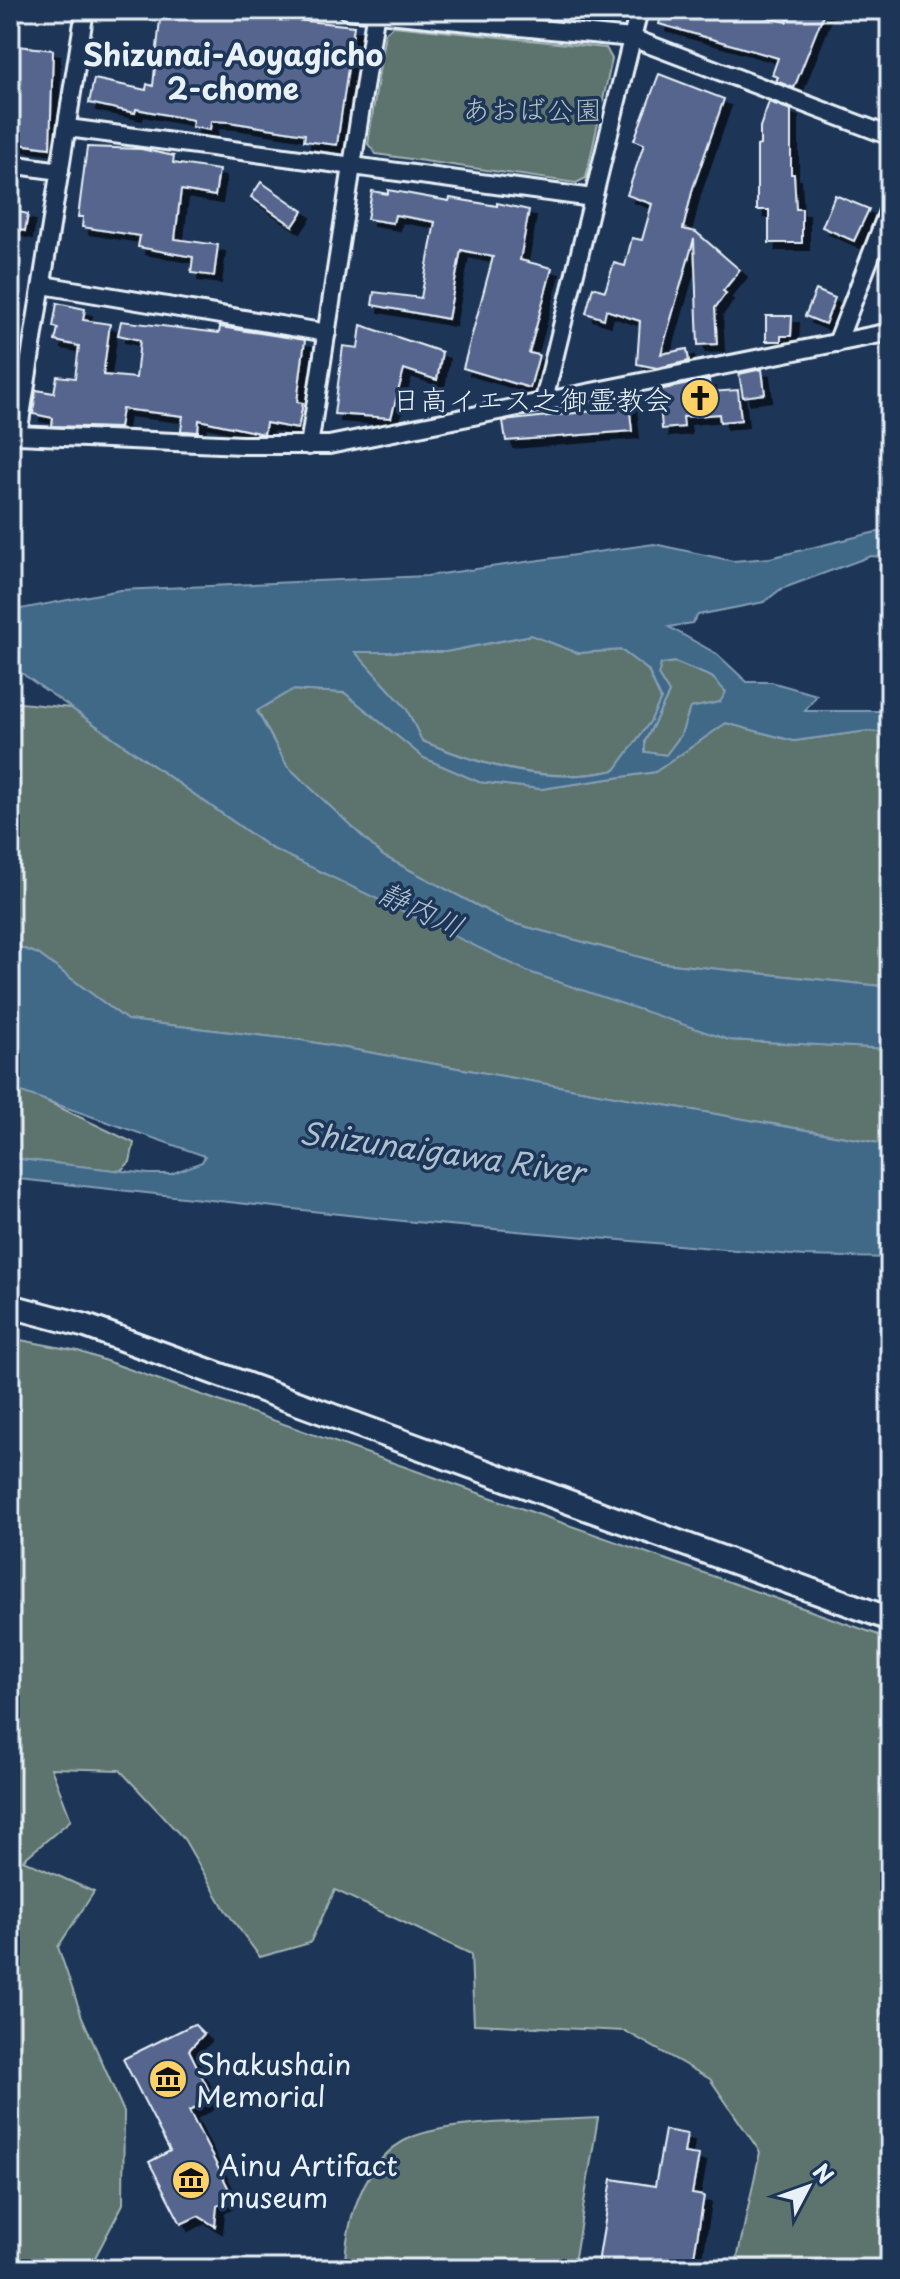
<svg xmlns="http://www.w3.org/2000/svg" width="900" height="2279" font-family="'Playpen Sans','Klee One',sans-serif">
<defs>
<filter id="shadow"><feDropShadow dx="7" dy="7" stdDeviation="0" flood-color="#0009"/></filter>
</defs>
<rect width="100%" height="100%" fill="#1d3557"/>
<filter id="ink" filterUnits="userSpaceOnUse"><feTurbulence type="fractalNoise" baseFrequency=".0125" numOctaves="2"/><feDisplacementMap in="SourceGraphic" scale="16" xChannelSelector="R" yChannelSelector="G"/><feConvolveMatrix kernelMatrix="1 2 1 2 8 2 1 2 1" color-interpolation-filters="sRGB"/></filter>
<g filter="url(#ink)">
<g fill="#5d736e" stroke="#a2b2b3" stroke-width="2">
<path d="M393,26L606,48L612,59L586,178L576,183L376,154L368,144L385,33Z"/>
<path d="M531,635L578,653L621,650L648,670L661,699L650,722L615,770C549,785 484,766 422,741L406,708L354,651L445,652Z"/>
<path d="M675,662L712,677L727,692L721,702L690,708L681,735L666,755L645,752V741L669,693L658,675L661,664Z"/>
<path d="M292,690L345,693L424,758L479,782L541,789L655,772L726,723L794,741L867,731L890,733V987L662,963L508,922L383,856L287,766L257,710Z"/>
<path d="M10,702L71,708L271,848L729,1040L890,1049V1145L300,1040L127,1020L38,954L10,944Z"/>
<path d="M10,1088L38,1097L134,1143L130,1162L120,1171L10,1158Z"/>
<path d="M10,1338L78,1351L890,1639V2269H735L760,2152L710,2079L625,2031L474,2024L471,1954L335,1890L310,1943L260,1957L224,1908L184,1839L120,1770L51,1768L71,1820L23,1860L94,1892L58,1947L82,2017L124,2112L123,2204L89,2269H10Z"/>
<path d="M598,2118L573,2269H345C345,2223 364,2158 410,2138C449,2120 551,2121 598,2118Z"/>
</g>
<g fill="#3f6787" stroke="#839eb4" stroke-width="2" fill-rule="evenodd">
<path d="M876,532L890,533V558L871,556L781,589L764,602L698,615L692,623L669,627L717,654L747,682H771L817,695L805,711H890V733L867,731L794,741L726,723L655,772L541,789L479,782L424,758L345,693L292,690L257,711L287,766L383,856L508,922L662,963L890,987V1049L729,1040L529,972L271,848L10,665V611L120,590L427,576L654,544L733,561L770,558ZM531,635L578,653L621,650L648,670L661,699L650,722L615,770C549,786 483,766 422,741L406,708L355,652H445ZM675,662L712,677L726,692L720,702L690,708L681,735L666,755L645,752V741L669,693L658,675L661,664Z"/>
<path d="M10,944L38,954L127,1020L300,1040L890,1145V1258L804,1256L403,1221L10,1178V1158L149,1174H171L202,1162L205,1156L10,1088Z"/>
</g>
<g fill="#54658d" stroke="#e8f1f8" stroke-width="2" filter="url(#shadow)">
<path d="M161,10H247L259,12V16L354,26L337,145L304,141L305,134L229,122L211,121L210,130L192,127L193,120L136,109L135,113L89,103L94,79L146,90L147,84L153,86Z"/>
<path d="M663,10H735L787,22L792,10H825L794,88L776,81L778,77L772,75L778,58L659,24Z"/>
<path d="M18,46L53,50L50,148L10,143V60H16Z"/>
<path d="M659,74L724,99L693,188L683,229L696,232L740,270L723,291L726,293L715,308L717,344L698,345L694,239L661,354L687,349L689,361L657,368L637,364L640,321L606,310L604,319L586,313L593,287L605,291L614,263L625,266L632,238L642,240L652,204L627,195L644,144L634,140Z"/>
<path d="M769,102L791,110V174H794L796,209H802V243H769V210H757V146L760,145V127Z"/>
<path d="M87,147L141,149L174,156L173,163L219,170L215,196L181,190L175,239L218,245L214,276L191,273L193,257L138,247L140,236L82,227L83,217H78Z"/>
<path d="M261,182L303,211L293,226L251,197Z"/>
<path d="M388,190L449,201L450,198L497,206V203L529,210L520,260L552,268L529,353L539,355L530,388L463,368L493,257L461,250L448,319L372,305L374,292L421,298L435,222L395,215L393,223L367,219L372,191L388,194Z"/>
<path d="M835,195L869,209L854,241L822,227Z"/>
<path d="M10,210L28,214L25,231L10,228Z"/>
<path d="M816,290L835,298L825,324L805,316Z"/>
<path d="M57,303L85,309L83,320L110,324L103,375L136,378L140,340L118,335L121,321L219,333L220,327L305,340L297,402L303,403L298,429L266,423L264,434L199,420L198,432L186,431H181L183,416L122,409L119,428L52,426L53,418L33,414L36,390L54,393L57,376L75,378L79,346L55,341L58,328L53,327Z"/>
<path d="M766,316H792L791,336H781V341H766Z"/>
<path d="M361,325L442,352L437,380L404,369L391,418L334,414L343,346L358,348Z"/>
<path d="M762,369L765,394L743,397L739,374Z"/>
<path d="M709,380L710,392L738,390L741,420L720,422L719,414L683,417L684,427L662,429L659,390Z"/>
<path d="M629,402L632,431L506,441L503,421L602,410V404Z"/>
<path d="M194,2024L204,2034L189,2050L213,2099L189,2111L233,2197L217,2206L215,2226L198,2216L181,2224L149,2162L170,2151L123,2059Z"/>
<path d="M665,2130L687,2134L684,2153L699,2155L692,2194L704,2196L692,2269H597L612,2179L655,2186Z"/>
</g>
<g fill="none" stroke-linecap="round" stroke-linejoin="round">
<defs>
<g id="street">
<path d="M85,10L18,435L242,445H329L890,332"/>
<path d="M347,10L632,38L890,136"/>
<path d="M68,128L593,198"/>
<path d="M10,164L60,171"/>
<path d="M43,285L327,333"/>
<path d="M837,343L890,206"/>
<path d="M544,400L639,10"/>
<path d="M309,446L376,10"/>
</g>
<path id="secondary" d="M10,1306L86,1326L890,1619"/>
</defs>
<use href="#street" stroke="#e8f1f8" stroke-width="22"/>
<use href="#secondary" stroke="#e8f1f8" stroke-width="28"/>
<use href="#street" stroke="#1d3557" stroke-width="16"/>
<use href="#secondary" stroke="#1d3557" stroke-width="22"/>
</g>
</g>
<defs>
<symbol id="church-disc" viewBox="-11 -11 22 22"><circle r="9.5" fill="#ffd166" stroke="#1d3557"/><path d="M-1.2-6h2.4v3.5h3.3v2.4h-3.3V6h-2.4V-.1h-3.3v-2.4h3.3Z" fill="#111"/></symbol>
<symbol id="museum-disc" viewBox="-11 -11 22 22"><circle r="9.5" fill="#ffd166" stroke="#1d3557"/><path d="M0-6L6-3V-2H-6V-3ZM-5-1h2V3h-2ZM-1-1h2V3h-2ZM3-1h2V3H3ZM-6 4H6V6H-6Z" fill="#111"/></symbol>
</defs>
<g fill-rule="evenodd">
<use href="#church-disc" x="678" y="376" width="44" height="44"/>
<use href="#museum-disc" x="146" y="2057" width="44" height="44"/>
<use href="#museum-disc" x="169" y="2158" width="44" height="44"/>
</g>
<g text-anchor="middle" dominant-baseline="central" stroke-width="7" stroke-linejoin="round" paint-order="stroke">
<g font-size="28" fill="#b0bfc1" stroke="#1d3557">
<text x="532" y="108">あおば公園</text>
</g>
<g font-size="28" fill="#e8f1f8" stroke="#1d3557" text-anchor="start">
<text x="672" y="398" text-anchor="end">日高イエス之御霊教会</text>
<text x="196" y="2063">Shakushain<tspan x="196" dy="32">Memorial</tspan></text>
<text x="219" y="2164">Ainu Artifact<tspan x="219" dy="32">museum</tspan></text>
</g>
<g font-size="30" font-weight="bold" fill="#e8f1f8" stroke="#1d3557">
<text x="233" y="53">Shizunai-Aoyagicho<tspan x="233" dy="34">2-chome</tspan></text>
</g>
<g font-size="30" font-style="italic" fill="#adc1d0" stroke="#1d3557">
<text transform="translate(422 908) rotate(25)">静内川</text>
<text transform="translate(442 1151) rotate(8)">Shizunaigawa River</text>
</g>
</g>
<rect width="900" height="2279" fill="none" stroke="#1d3557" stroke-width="40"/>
<rect x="20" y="20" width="860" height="2239" fill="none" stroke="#e8f1f8" stroke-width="3" filter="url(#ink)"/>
<g transform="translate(808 2187) rotate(49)" stroke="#1d3557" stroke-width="6" paint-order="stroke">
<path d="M0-6L14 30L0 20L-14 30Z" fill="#e8f1f8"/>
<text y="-12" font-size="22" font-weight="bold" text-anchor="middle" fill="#e8f1f8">N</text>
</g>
</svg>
